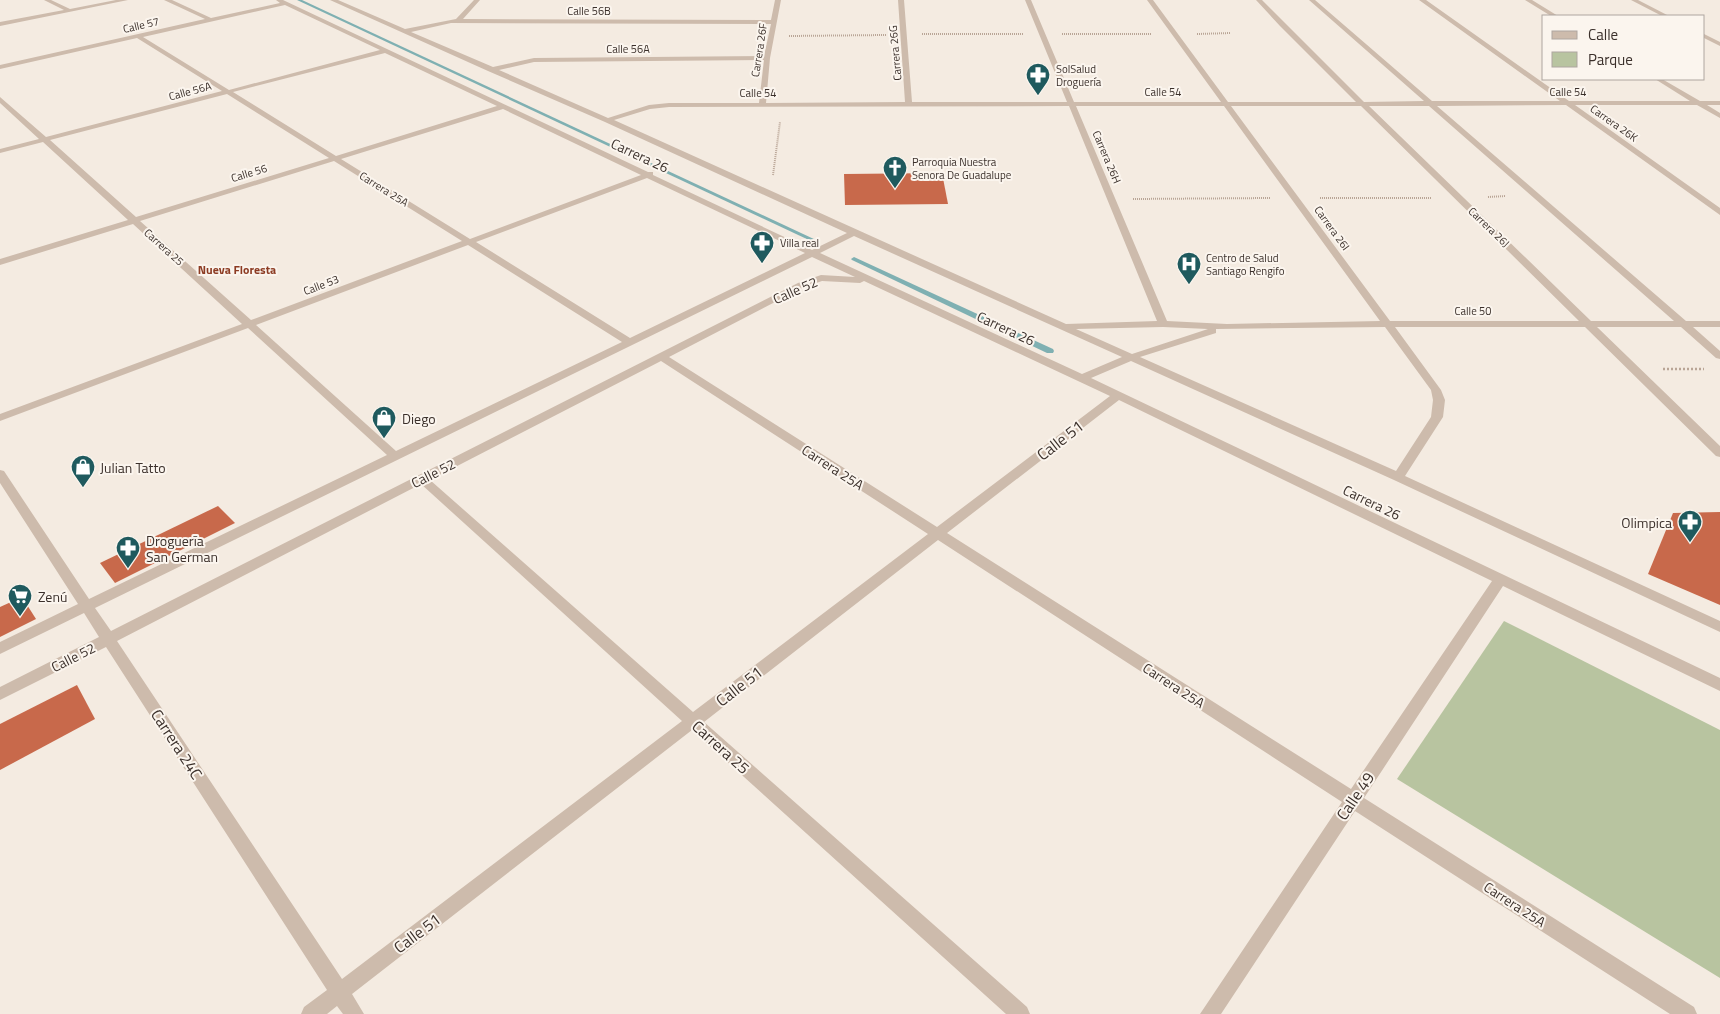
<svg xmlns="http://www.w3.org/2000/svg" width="1720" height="1014" font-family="'Titillium Web',sans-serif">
<rect width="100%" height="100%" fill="#f4ebe1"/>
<path fill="#b8c4a0" d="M1504,621L1720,730V978L1397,779Z"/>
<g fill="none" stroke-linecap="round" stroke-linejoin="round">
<g fill="#7fb0b2" fill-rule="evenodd">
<path d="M297,0H302L816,240L811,241Z"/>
<path d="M854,257L1053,349L1054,351L1053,353H1047L852,260L851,259Z"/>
</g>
</g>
<g fill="#c8694b">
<path d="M942,173L948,204L845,205L844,174Z"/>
<path d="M218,506L235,523L115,583L100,563Z"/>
<path d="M1720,512V605L1648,574L1673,513Z"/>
<path d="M22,597L36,619L0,637V607Z"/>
<path d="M77,685L95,719L0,770V724Z"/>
</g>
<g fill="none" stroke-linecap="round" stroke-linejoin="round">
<g stroke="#b9a596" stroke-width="2" stroke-dasharray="1 1" stroke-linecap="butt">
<path d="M922,34H1023"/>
<path d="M1062,34H1151"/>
<path d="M1197,34L1231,33"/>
<path d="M789,36L886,35"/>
<path d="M773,175L780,122"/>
<path d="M1488,197L1506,196"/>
<path d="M1320,198H1431"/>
<path d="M1133,199L1271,198"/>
</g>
<path stroke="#b9a596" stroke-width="2.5" stroke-dasharray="2 2" stroke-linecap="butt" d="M1663,369H1704"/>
<g fill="#cdbbac" fill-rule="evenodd">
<path d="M44,0H51L70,9L116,0H128L0,26V22L64,10Z"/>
<path d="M164,0H172L211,18L280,3L276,0H283L648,172H653V175L812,250L847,233L605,122L488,71L330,0H338L405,29L456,19L474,0H480L463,19L771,20L775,0H781L770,58L766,103L905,102L898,0H904L912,102H1067L1025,0H1031L1074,102H1221L1147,0H1153L1228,102H1356L1280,26L1256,0H1262L1364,102L1424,101L1309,0H1315L1432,101H1560L1419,0H1426L1569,101H1690L1655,79H1662L1700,101H1720V105H1707L1720,113V118L1697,105H1575L1720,208V215L1566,105L1437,106L1686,321H1720V327H1693L1720,351V359L1716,358L1681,327H1597L1720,446V457L1716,456L1585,327H1395L1441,390L1445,400L1443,417L1405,476L1720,621V632L1394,480L1131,361L1091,378L1720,678V691L1503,586L1364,798L1694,1007L1697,1014H1670L1355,811L1221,1014H1200L1342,802L938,540L704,722L1027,1007L1030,1014H1006L692,730L352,994L364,1014H343L337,1006L327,1014H301L304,1007L327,990L106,647L0,700V687L99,637L84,613L0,654V642L78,604L0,483V470L4,471L89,599L387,455L248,328L0,421V414L242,324L133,224L0,265V259L128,220L43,142L0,153V149L39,139L0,103V97L46,137L222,91L137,38L0,69V65L205,19ZM285,5L380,50L229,90L143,37ZM451,23L771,24L764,56L534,58L493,67L411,32ZM385,53L497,106L336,156L233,92ZM764,60L759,103H669L649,105L608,118L499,70L534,62ZM227,94L329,158L136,217L50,140ZM1069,106L1157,321L1066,324L614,120L650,109L669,107ZM1076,106H1224L1380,321L1227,324L1167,321ZM1231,106H1361L1579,321H1390ZM1369,106H1429L1674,321H1591ZM503,109L641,175L470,239L341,159ZM334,161L462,241L251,320L140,221ZM647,178L805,253L630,338L476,242ZM854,236L1122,357L1082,374L820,253ZM468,245L622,342L396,451L256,325ZM812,257L855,277L821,275L798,283L111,631L95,608ZM822,281L860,283L864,281L1110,396L937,527L669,357L804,287ZM1163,327L1208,329L1132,354L1076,329ZM1385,327L1431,390L1433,400L1431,417L1396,471L1140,357L1216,333V329ZM661,361L928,534L693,712L430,480ZM1119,400L1492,581L1351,789L947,533ZM421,484L682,721L342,979L117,641Z"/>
<path d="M1525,0H1532L1558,16H1551Z"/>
<path d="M1631,0H1638L1669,16H1662Z"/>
<path d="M1704,34L1720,42V46L1704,38Z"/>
</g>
</g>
<defs>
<symbol id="pharmacy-pin" viewBox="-11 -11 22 30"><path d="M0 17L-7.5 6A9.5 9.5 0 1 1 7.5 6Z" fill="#1f5a5e" stroke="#fbf5ee"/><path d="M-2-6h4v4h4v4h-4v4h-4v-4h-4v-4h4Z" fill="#fff"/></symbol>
<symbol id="church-pin" viewBox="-11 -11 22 30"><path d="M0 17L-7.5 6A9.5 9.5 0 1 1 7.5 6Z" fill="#1f5a5e" stroke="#fbf5ee"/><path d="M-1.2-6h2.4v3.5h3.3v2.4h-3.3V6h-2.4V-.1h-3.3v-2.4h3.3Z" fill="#fff"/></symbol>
<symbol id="hospital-pin" viewBox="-11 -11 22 30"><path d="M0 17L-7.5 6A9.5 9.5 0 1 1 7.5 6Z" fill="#1f5a5e" stroke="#fbf5ee"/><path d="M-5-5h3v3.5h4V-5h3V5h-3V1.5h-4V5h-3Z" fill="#fff"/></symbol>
<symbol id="shop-pin" viewBox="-11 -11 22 30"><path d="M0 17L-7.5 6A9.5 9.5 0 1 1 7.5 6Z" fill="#1f5a5e" stroke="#fbf5ee"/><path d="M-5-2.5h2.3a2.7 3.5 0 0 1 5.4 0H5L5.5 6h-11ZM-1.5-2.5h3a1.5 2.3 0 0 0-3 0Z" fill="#fff"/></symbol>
<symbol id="supermarket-pin" viewBox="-11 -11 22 30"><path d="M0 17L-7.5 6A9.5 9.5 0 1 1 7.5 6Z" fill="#1f5a5e" stroke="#fbf5ee"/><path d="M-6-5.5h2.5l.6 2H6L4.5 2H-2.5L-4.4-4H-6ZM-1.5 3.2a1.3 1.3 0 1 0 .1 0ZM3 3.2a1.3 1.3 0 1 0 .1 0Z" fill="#fff"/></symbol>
</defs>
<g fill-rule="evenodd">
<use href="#pharmacy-pin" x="1024" y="61" width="28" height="38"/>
<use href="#church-pin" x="881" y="154" width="28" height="38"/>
<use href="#pharmacy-pin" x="748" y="229" width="28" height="38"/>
<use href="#hospital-pin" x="1175" y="250" width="28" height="38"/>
<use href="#shop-pin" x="370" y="404" width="28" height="38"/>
<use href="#shop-pin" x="69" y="453" width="28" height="38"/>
<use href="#pharmacy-pin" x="1676" y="508" width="28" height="38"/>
<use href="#pharmacy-pin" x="114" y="534" width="28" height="38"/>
<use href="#supermarket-pin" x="6" y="582" width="28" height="38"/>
</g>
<g text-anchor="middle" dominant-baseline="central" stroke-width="4" stroke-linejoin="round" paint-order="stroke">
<g font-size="11" fill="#3b302b" stroke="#fbf5ee">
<text x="589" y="11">Calle 56B</text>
<text transform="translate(141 25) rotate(-13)">Calle 57</text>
<text x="628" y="49">Calle 56A</text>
<text transform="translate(759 50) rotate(-81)">Carrera 26F</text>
<text transform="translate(895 53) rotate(-95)">Carrera 26G</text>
<text transform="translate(190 91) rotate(-15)">Calle 56A</text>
<text x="1163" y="92">Calle 54</text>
<text x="1568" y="92">Calle 54</text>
<text x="758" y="93">Calle 54</text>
<text transform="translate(1614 123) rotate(35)">Carrera 26K</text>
<text transform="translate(1107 157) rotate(67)">Carrera 26H</text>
<text transform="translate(249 173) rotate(-17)">Calle 56</text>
<text transform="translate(384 189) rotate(32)">Carrera 25A</text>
<text transform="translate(1489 227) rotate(44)">Carrera 26J</text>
<text transform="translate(1332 228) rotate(54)">Carrera 26I</text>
<text transform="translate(164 247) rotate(42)">Carrera 25</text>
<text transform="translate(321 285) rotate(-21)">Calle 53</text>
<text x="1473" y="311">Calle 50</text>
</g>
<g font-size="11" fill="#3b302b" stroke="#fbf5ee" text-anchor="start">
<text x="1056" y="69">SolSalud<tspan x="1056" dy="13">Droguería</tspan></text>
<text x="912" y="162">Parroquia Nuestra<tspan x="912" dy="13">Senora De Guadalupe</tspan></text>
<text x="780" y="243">Villa real</text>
<text x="1206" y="258">Centro de Salud<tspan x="1206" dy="13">Santiago Rengifo</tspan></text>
</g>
<g font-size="12" font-weight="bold" fill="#8c3b22" stroke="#fbf5ee">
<text x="237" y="269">Nueva Floresta</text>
</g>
<g font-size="14" fill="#3b302b" stroke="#fbf5ee">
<text transform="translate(640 155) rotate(25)">Carrera 26</text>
<text transform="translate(795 290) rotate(-24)">Calle 52</text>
<text transform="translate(1006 328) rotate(25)">Carrera 26</text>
<text transform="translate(833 467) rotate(33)">Carrera 25A</text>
<text transform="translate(433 473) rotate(-27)">Calle 52</text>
<text transform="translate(1372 502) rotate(26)">Carrera 26</text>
<text transform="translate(73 657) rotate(-27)">Calle 52</text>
<text transform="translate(1174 685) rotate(33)">Carrera 25A</text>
<text transform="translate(1515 904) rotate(33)">Carrera 25A</text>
</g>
<g font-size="14" fill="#3b302b" stroke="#fbf5ee" text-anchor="start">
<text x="402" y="418">Diego</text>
<text x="100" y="467">Julian Tatto</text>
<text x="1672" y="522" text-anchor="end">Olimpica</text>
<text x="146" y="540">Droguerīa<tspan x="146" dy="16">San German</tspan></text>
<text x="38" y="596">Zenú</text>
</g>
<g font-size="16" fill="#3b302b" stroke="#fbf5ee">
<text transform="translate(1060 440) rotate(-38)">Calle 51</text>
<text transform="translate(739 686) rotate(-38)">Calle 51</text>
<text transform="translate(177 744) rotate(57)">Carrera 24C</text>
<text transform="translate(721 747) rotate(42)">Carrera 25</text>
<text transform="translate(1355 796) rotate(-56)">Calle 49</text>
<text transform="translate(417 933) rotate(-37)">Calle 51</text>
</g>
</g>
<rect x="1542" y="15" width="162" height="65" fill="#fbf5ee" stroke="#aea6a0"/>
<rect x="1552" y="31" width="25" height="8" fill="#cdbbac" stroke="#aea6a0"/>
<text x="1588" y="40" font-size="15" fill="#3b302b">Calle</text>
<rect x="1552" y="52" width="25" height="15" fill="#b8c4a0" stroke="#aea6a0"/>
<text x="1588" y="65" font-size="15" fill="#3b302b">Parque</text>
</svg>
